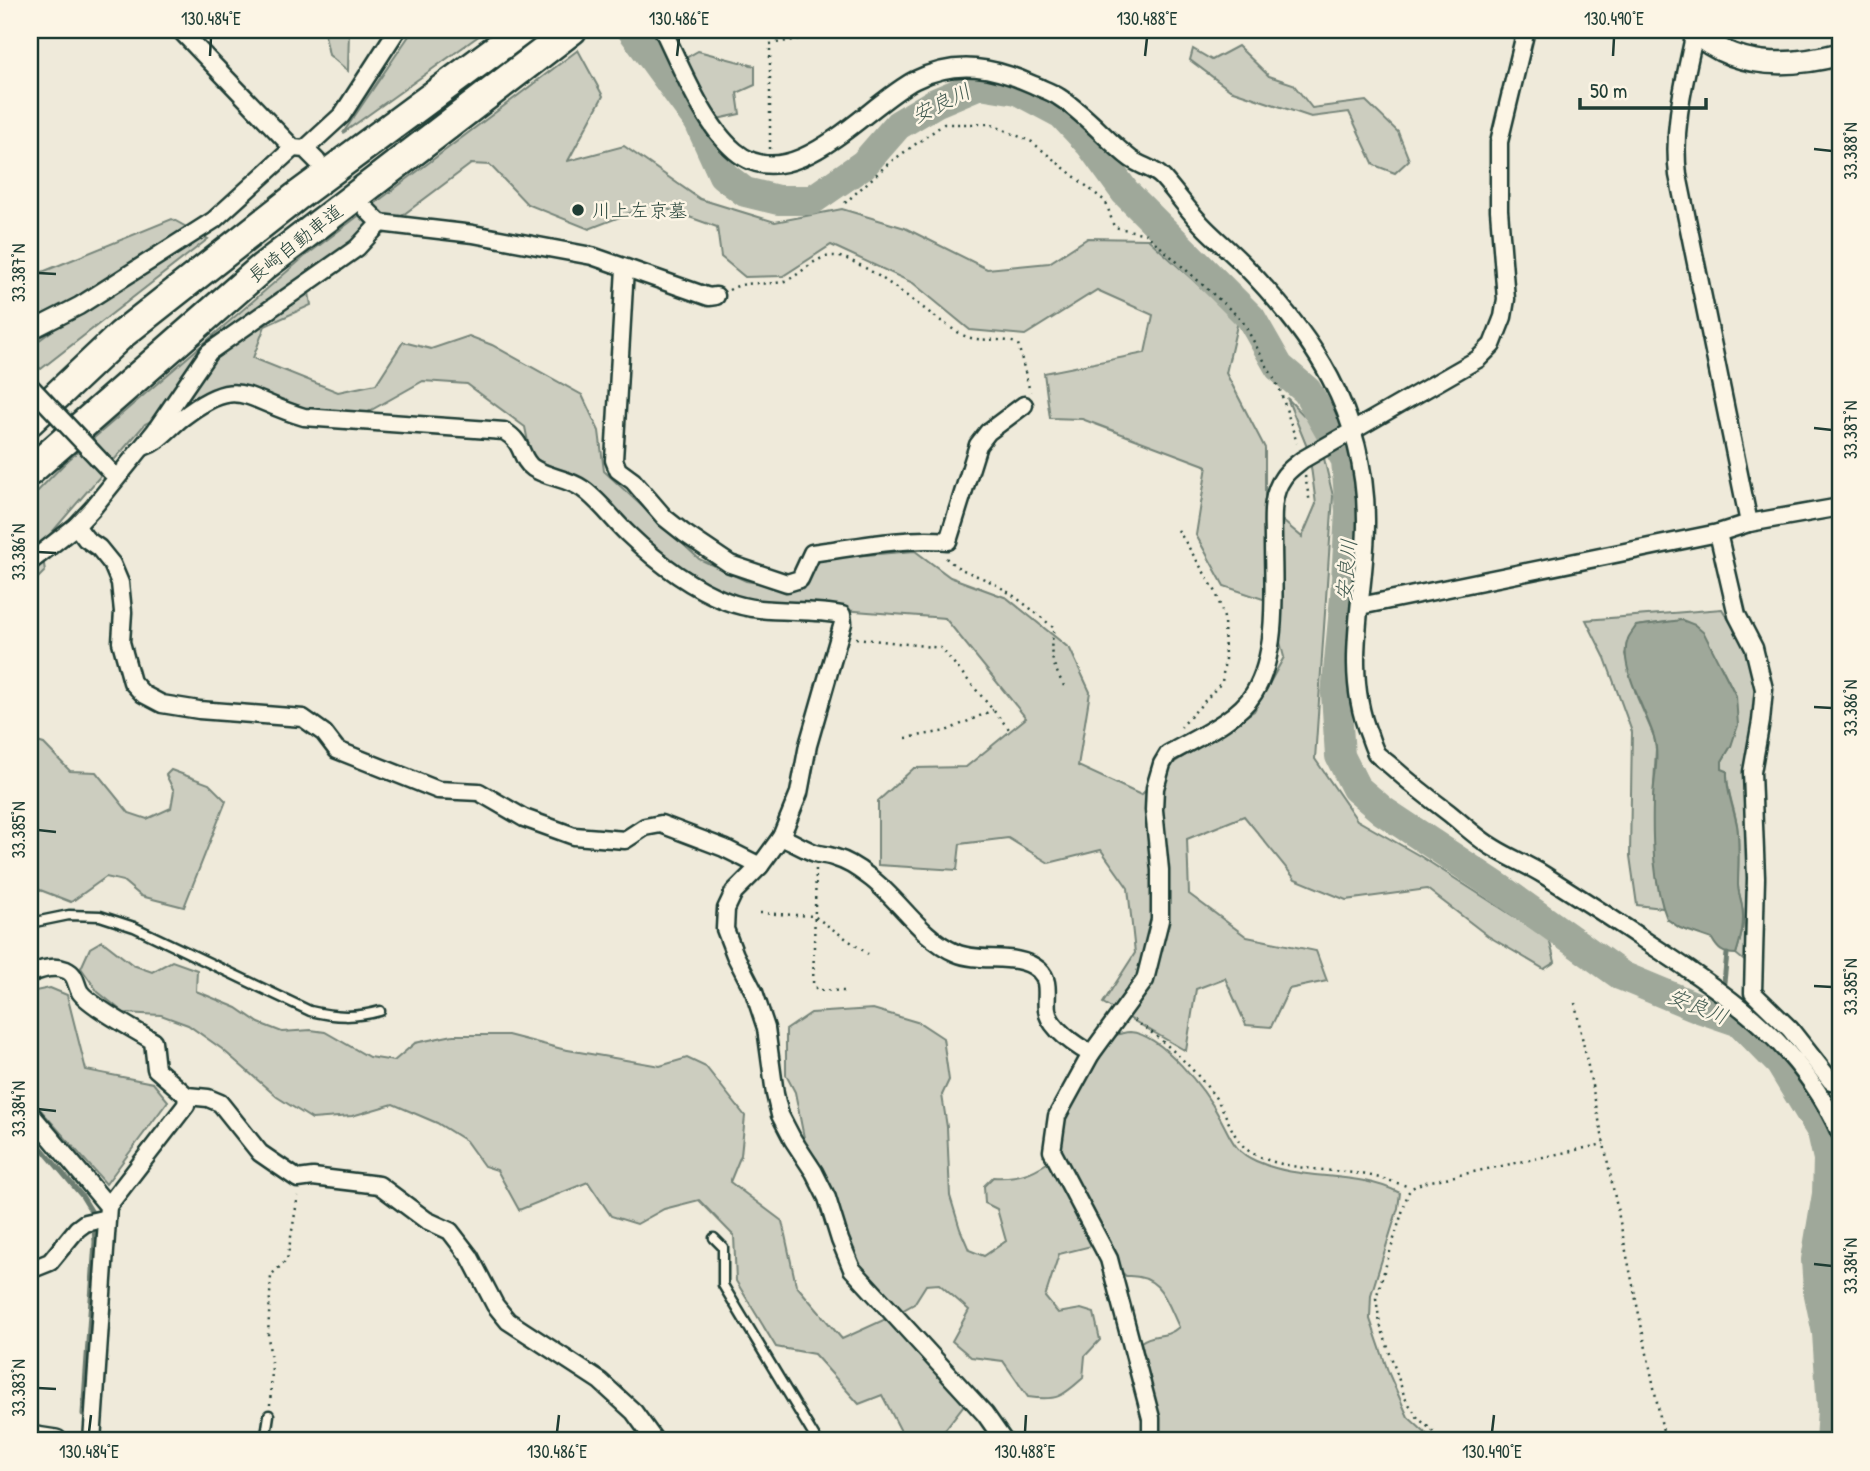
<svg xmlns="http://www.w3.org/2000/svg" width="1870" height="1471" font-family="'Patrick Hand','Klee One',sans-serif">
<rect width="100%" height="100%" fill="#efeada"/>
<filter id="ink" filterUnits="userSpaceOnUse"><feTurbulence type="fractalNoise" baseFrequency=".0143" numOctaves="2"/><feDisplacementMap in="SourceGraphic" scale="14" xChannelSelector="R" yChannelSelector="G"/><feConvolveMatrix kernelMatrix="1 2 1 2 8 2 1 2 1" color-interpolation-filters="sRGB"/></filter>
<g filter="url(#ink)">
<g fill="#cccdbf" stroke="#76857a" stroke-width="2" fill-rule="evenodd">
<path d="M324,30H349L348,71L329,55Z"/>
<path d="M413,30H487L343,133Z"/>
<path d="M1238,46L1269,76L1293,84L1312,108L1366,101L1398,132L1409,160L1395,173L1374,165L1349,112L1311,117L1230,90L1190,60L1193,49L1212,60Z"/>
<path d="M578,50L603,96L568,161L624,146L700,199L775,222L842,209L905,228L987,269L1049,263L1088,238L1148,239L1238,321L1226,373L1265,448V506L1302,537L1316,504L1309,452L1287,398L1317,429L1333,496L1315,759L1357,820L1420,856L1549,939L1555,962L1544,969L1488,936L1427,889L1346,900L1295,879L1244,816L1187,839L1189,894L1247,937L1316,951L1327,981L1289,989L1271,1027L1246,1025L1225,978L1196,989L1186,1051L1103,1003L1135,953L1128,888L1101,850L1049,863L1008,838L960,844L957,870L878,865V801L914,768L966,767L1026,718L945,618L765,604L725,595L680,570L582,480L531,457L525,427L467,384L423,381L366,413L294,407L240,389L217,388L145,424L41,545L45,571L30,586V499L66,462L304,257ZM471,164L490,165L527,204L589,229L653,204L717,227L721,257L745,277L783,276L831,245L913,283L970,330L1025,335L1097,290L1153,315L1145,353L1044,373L1050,418L1082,419L1207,466L1196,535L1224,586L1269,601L1284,657L1254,711L1175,762L1141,795L1078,766L1090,692L1070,649L1007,598L950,577L915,551L816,559L809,580L794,589L746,581L699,559L604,471L599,431L582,395L492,345L469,336L431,349L403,342L376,384L338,392L253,358L265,326L311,305L309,293L372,242L390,230L399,218Z"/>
<path d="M698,51L755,66V85L737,93L740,114L717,119L686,58Z"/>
<path d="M172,219L208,239L41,369L30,360V347L53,330L30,325V277Z"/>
<path d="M1722,609L1750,654L1756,699L1744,775L1754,842L1748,964L1736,954C1741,938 1745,923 1742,906C1741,899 1738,892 1738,885C1738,864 1740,845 1737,825C1734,806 1726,790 1727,772L1722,769V761L1731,746L1736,696L1721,666L1682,620L1637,626L1625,654L1637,697L1654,736L1656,749L1653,802L1655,843L1663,908L1637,905L1630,856L1632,732L1605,658L1586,620Z"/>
<path d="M30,740L44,744L70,771L96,772L129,813L147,819L171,808L174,791L166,775L171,770L209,784L226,801L184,907L141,896L123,881L106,877L71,902L35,888L30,893Z"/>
<path d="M102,941L133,965L152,972L172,961L197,970L196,991L237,1008L259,1023L282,1032L311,1030L325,1032L369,1057L394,1061L415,1043L453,1035H508L562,1049L660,1066L687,1058L706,1067L745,1116L741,1155L730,1182L782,1221L796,1285L842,1339L897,1314L858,1269L817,1159L806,1148L795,1092L786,1075V1030L811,1013L873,1009L920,1023L943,1038L949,1080L942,1095L947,1127L950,1196L960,1229L969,1250L984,1256L1006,1241L997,1209L985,1203L984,1186L993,1177C1023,1179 1037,1170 1060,1155C1060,1141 1063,1126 1068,1113C1073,1099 1103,1044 1115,1036C1117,1034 1127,1032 1130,1032C1162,1034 1206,1091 1220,1118C1231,1137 1233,1151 1256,1161C1301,1182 1356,1170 1400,1193L1398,1208L1371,1295L1370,1319L1389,1374L1408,1417L1434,1441H1159L1158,1414L1141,1342C1154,1332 1164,1340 1179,1327C1166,1300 1161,1274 1126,1276L1091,1246L1059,1254L1045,1297L1058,1313L1081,1309L1094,1313L1100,1340L1085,1356L1083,1378C1062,1397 1057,1401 1028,1397L1003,1361L971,1357L952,1341L969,1310L939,1284L926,1285L914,1304L898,1313L973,1393L943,1432L904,1437L882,1395L859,1404L814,1354L776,1347L736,1281L734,1236L699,1200L664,1209L637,1224L611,1216L588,1182L519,1210L497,1170L484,1166L466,1141L437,1123L393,1104L352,1116L312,1119L277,1097L222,1049L188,1025L161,1015L124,1013L98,992L81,968L90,948Z"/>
<path d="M50,988L67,995L86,1070L153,1083L168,1101L106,1184L30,1098V992Z"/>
</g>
<path fill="#9fa89a" stroke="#6c7d71" stroke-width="2" d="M1682,620L1695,625L1704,633L1736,696L1738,725L1731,746L1722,761V769L1727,771C1726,790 1733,806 1737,825C1740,845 1738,864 1738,885C1738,892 1741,899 1742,906C1745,923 1741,938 1736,954C1723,954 1718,950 1712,939L1680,928L1667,919C1653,884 1652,839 1653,801C1653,781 1660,757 1654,737C1647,712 1617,665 1628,639C1629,635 1634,630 1636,626Z"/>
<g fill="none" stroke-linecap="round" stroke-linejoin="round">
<g stroke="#6c7d71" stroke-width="5">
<path d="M1724,982L1727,954"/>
<path d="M1716,998L1740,1022"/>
<path d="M30,1137L38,1144L82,1196L93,1214L95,1242L83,1414"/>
</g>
<path stroke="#9fa89a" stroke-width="30" d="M632,30L699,122L723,175L745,192L778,200H812L864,164L898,125L935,103L980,84L1017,90L1062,114L1090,144L1125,192L1251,318L1279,367L1307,391L1346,460L1350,511L1345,597L1336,694L1340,756L1356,788L1383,811L1499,888L1622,976L1699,1008L1740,1022L1780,1063L1822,1132L1828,1159L1827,1194L1816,1260L1818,1290L1827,1333L1832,1409L1830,1441"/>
<defs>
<g id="lane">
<path d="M30,923L69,915L100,916L134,927L310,1011C336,1017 355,1018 380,1011"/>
<path d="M714,1238L723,1247V1285L817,1441"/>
<path d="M265,1441L269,1415"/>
</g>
<g id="street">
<path d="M180,30L293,148L305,149L317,161"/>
<path d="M663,30C681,67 704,125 735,151C792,200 867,104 915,80C957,59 994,67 1034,85C1042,89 1052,92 1059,97C1086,114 1106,140 1131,159C1142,167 1154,168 1163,178C1178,195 1190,213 1206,229C1217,240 1229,250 1241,262C1313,335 1365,412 1366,519C1367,590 1341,666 1369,735C1371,741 1373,747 1376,753C1380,758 1386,761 1390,765C1409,782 1429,798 1449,813C1464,825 1478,839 1494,848C1510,858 1528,865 1544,875C1582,899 1619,923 1656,948C1732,997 1802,1047 1840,1133"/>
<path d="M1695,32C1685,80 1672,126 1678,175L1749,523"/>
<path d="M305,149L342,115L397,30"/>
<path d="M380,223L473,234L592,256L709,297L716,296"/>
<path d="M625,268L614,460L618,470L633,481L665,518L684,533L730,564L787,583L800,579L812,553C857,547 903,537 948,541L978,445L988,432L1024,405"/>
<path d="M30,331L79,306L214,220L293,148"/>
<path d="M76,526L86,539L99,548L112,564L120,583L123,612L121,642L132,682L143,694L162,704L199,710L303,718L324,733L337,750L438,790L479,792L524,818L574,836L625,840L645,827L661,824L724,848L760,866L781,837L799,793L808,745L843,623L842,615C804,607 764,616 726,601C690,587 656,561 628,534C613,520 600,501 583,489C568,478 548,478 533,468C519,458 525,443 504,431L304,417C244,400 240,373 182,418C168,429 159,442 143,447"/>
<path d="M1718,533L1737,615L1754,648L1764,689L1761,721L1752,772L1756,878L1753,993L1790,1029L1831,1081L1840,1077"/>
<path d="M30,562L76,526L92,509L155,431L209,352L357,248L380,223L367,210"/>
<path d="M1360,606L1718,533L1749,523L1840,507"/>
<path d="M781,837C793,842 804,849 815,853C822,855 829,855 836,858C847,861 859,869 868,876C899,898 919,937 956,953C981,964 1017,951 1039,970C1051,981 1045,997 1047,1010C1049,1028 1077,1046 1091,1054"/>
<path d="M760,866L734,892L726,909L725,929L735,955L754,992L766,1028L775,1094L780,1115L793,1140L814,1172L827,1198L840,1240L852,1269L985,1414L1004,1441"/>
<path d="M30,974C41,969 54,965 66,970C77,975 75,984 80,992C90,1006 137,1031 153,1041L156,1069L187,1096L208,1098L220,1103L260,1153L298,1179L313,1177L379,1185L426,1220L450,1231L470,1257L495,1305L508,1321L600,1381L634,1412L655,1441"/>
<path d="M30,1113L108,1206L92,1441"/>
<path d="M108,1206L186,1105L187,1096"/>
<path d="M30,1270L50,1262L77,1229L85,1223L107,1218"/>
<path d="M1151,1441V1418L1109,1259L1052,1151L1057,1116L1091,1054L1145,980L1160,920V870L1154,810L1155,788L1162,764L1168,754C1194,739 1238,720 1254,693C1279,652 1273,587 1273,540C1273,520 1270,496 1283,478C1287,471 1296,465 1302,460L1478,359L1492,345L1503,317L1506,299L1499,210V142L1526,30"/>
</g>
<g id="secondary">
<path d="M1692,30C1734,69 1788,68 1840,54"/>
<path d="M30,1437L56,1441"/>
</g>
<g id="highway">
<path d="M30,421L121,335L296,197L522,30"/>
<path d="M30,471L263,267L572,30"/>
</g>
</defs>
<use href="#lane" stroke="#1f3d34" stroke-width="13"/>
<use href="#street" stroke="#1f3d34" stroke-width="21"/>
<use href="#secondary" stroke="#1f3d34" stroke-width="26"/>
<use href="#highway" stroke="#1f3d34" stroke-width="33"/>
<g stroke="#1f3d34" stroke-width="2.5" stroke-dasharray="2 5" stroke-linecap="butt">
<path d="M770,149V44L851,30"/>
<path d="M845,203L889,163L944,124H990L1032,142L1106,202L1114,227L1146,234L1242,320L1280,390L1297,443"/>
<path d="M729,290C749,279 760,286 781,282C799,279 812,256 833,256C865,257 930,317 961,334C978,344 1000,336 1018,344L1030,392"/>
<path d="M1305,476L1310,503"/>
<path d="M1178,530L1216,592L1224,618L1225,659L1222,682L1181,727"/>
<path d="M946,558C959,571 975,574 991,582C1014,594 1035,612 1055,629C1047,652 1053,665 1064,686"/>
<path d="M856,638L941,648L1009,729"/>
<path d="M906,738L946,731L993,710"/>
<path d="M816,869L813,985L818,990L845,991"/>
<path d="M760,913L814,916L868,954"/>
<path d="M1575,1003L1665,1441"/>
<path d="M1134,1020C1165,1041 1193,1067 1215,1097C1228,1114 1231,1138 1249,1151C1276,1169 1322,1169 1353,1173C1373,1175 1391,1181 1410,1187"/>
<path d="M270,1405L272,1371L268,1336L271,1275L287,1260L298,1196"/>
<path d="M1444,1441L1418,1418L1405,1398L1380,1324L1376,1298L1408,1193L1412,1188L1422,1183L1604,1144"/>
</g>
<use href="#lane" stroke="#fcf5e5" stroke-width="8"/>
<use href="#street" stroke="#fcf5e5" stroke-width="16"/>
<use href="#secondary" stroke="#fcf5e5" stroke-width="21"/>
<use href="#highway" stroke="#fcf5e5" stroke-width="28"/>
<defs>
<path id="street-bridge" d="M30,386L111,472"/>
</defs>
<use href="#street-bridge" stroke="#1f3d34" stroke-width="21" stroke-linecap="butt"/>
<use href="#street-bridge" stroke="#fcf5e5" stroke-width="16"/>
</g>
</g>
<path fill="none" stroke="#1f3d34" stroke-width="2.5" d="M210,56L211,38M677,56L679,38M1145,56L1147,38M1613,56L1614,38M1814,149L1832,151M38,273L56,274M1814,428L1832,430M38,552L56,553M1814,707L1832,708M38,830L56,832M1814,986L1832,987M38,1109L56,1111M1814,1264L1832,1266M38,1388L56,1389M89,1432L91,1415M557,1432L559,1415M1025,1432L1026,1415M1492,1432L1494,1415"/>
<circle fill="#1f3d34" stroke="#fcf5e5" stroke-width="2.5" cx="578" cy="210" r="7"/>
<g text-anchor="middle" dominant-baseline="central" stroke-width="5" stroke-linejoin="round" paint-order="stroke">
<g font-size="19" fill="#1f3d34" stroke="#fcf5e5" text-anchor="start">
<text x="592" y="210">川上左京墓</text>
</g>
<g font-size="19" fill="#1f3d34" stroke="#fcf5e5">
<text transform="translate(295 243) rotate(-38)">長崎自動車道</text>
</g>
<g font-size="21" font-style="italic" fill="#455d53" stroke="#fcf5e5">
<text transform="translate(941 103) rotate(-26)">安良川</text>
<text transform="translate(1346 570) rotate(-85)">安良川</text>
<text transform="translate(1698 1006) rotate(22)">安良川</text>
</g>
</g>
<rect width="1870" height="1471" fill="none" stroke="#fcf5e5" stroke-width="77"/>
<path d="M1580 98v10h126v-10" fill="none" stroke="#1f3d34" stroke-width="3.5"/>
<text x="1590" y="98" font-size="21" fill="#1f3d34" stroke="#fcf5e5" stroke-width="5" paint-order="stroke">50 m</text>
<rect x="38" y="38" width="1794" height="1394" fill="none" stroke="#1f3d34" stroke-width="2.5"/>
<g font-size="18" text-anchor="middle" fill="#1f3d34">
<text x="211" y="25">130.484°E</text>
<text x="679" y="25">130.486°E</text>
<text x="1147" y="25">130.488°E</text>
<text x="1614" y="25">130.490°E</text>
<text transform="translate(1851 151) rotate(-90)" y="6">33.388°N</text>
<text transform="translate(19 273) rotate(-90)" y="6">33.387°N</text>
<text transform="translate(1851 430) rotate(-90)" y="6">33.387°N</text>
<text transform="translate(19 552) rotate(-90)" y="6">33.386°N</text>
<text transform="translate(1851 708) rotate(-90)" y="6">33.386°N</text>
<text transform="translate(19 830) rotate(-90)" y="6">33.385°N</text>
<text transform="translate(1851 987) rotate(-90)" y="6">33.385°N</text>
<text transform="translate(19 1109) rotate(-90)" y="6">33.384°N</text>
<text transform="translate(1851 1266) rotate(-90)" y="6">33.384°N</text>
<text transform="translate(19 1388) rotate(-90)" y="6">33.383°N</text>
<text x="89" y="1458">130.484°E</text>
<text x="557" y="1458">130.486°E</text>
<text x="1025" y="1458">130.488°E</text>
<text x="1492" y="1458">130.490°E</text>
</g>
</svg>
